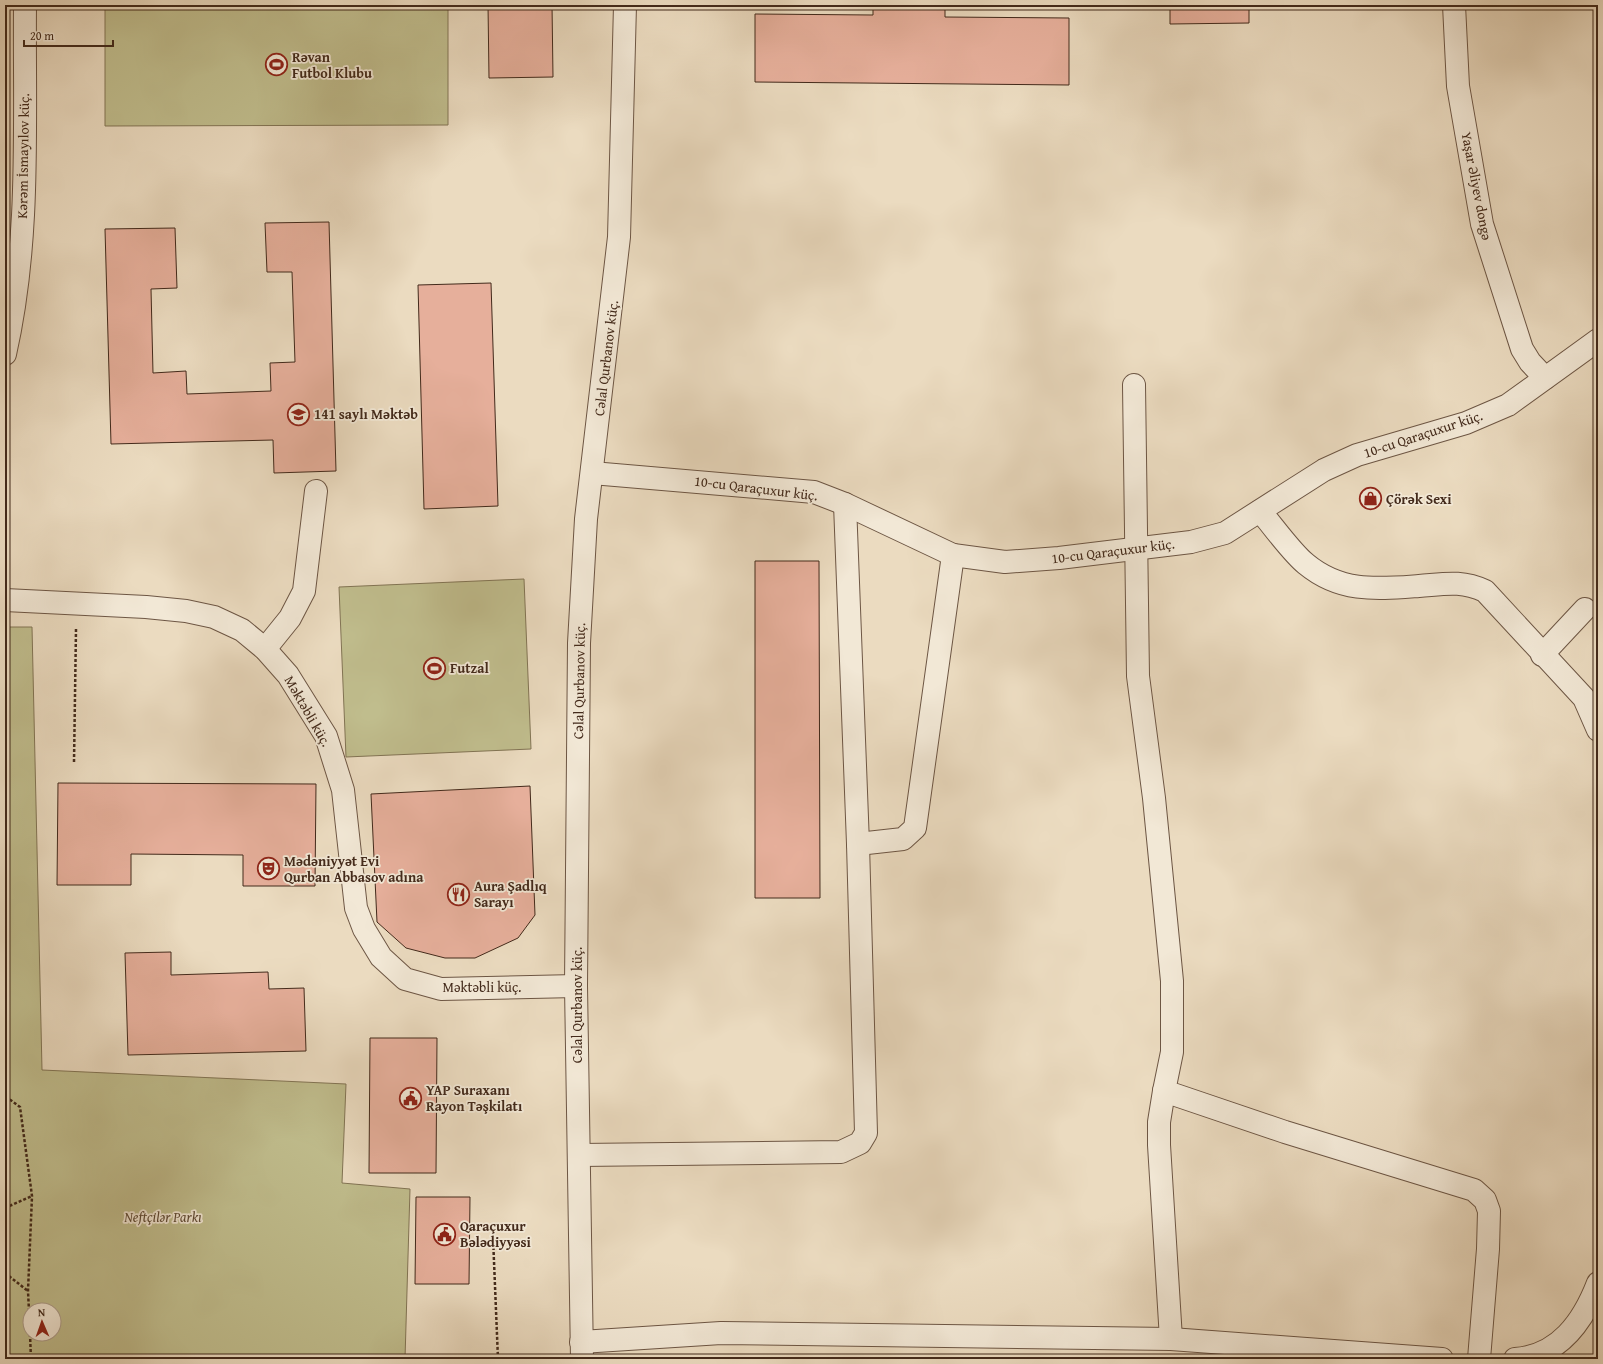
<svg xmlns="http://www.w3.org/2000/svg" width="1603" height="1364" font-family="'Gentium Book Plus',serif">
<rect width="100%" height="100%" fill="#ebdbc0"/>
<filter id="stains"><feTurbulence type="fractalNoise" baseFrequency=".005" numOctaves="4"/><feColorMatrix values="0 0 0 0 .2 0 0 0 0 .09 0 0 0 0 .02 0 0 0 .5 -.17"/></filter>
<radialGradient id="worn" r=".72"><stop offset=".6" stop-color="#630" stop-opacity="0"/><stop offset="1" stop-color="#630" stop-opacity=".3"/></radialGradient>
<g fill="#c0bd8d" stroke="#827454" fill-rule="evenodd">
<path d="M105,5H448V125L105,126Z"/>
<path d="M524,579L531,749L346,757L339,587Z"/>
<path d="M5,627H32L42,1070L346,1084L342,1183L410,1189L405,1359H5ZM30,1310H54V1334H30Z"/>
</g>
<g fill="#e6af9b" stroke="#432a1b">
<path d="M488,5H552L553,77L489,78Z"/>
<path d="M873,5H945V17L1069,18V85L755,82V14L873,15Z"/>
<path d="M1170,5H1249V23L1170,24Z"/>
<path d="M329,222L336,471L274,473L273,440L111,444L105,229L175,228L177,288L151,289L153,373L186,371L187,394L271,391L270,363L295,362L292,272H267L265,223Z"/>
<path d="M491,283L498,506L424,509L418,285Z"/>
<path d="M755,561H819L820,898H755Z"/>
<path d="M58,783L316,784L315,886H243V855L131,854V885H57Z"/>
<path d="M530,786L535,915L518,938L475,958H445L406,948L377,922L371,794Z"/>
<path d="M171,952V975L268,972L269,989L304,988L306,1051L128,1055L125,953Z"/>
<path d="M370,1038H437L436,1173H369Z"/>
<path d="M416,1197H470L469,1284H415Z"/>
</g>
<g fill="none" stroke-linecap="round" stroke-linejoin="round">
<defs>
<g id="minor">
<path d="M1454,5L1458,86L1482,224L1522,349L1530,362L1545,378"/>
<path d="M5,354C31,240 24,121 25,5"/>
<path d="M1134,385L1138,676L1154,798L1172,981V1052L1164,1091L1285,1132L1474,1190L1485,1200L1489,1211L1488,1249L1479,1359"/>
<path d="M592,473L814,492L845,504L953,555L1005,562L1059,558L1191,542L1225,533L1324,470L1357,455L1466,423L1508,405L1598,340"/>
<path d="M1260,511C1273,526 1292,553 1306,564C1341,593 1377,589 1419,586C1445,584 1461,580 1485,591L1584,698L1598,730"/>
<path d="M5,600L146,607L186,611L214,617L242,630L265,649L288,675L326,736L343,790L356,908L364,929L381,957L405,979L441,989L576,986"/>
<path d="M265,649L290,618L304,591L316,491"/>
<path d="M1542,655L1585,609"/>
<path d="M858,844L903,839L915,828L953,555"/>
<path d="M1164,1091L1159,1122V1145L1171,1339"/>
<path d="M579,1155L841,1152L860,1143L866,1133L858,844L845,504"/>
<path d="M581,1342L721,1333L1171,1339L1442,1359"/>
<path d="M582,1359L576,986L579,643L586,519L619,237L625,5"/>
<path d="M1515,1359C1559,1356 1583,1322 1598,1283"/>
</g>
</defs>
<use href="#minor" stroke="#6d5644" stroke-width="24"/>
<g stroke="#432a1b" stroke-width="2.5" stroke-dasharray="3 2" stroke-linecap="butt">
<path d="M74,762L76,629"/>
<path d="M5,1099H9L20,1107L32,1196L28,1291L30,1331"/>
<path d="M5,1208L32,1196"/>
<path d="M493,1237L498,1359"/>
<path d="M5,1273L28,1291"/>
<path d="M30,1334L31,1359"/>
</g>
<use href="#minor" stroke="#f2e8d6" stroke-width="22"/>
</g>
<defs>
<symbol id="stadium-ring" viewBox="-11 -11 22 22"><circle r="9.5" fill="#f2e8d6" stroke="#8f2418" stroke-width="1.5"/><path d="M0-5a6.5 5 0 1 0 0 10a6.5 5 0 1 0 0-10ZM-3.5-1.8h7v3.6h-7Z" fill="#8f2418"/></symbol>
<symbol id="school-ring" viewBox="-11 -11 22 22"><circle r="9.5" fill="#f2e8d6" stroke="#8f2418" stroke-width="1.5"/><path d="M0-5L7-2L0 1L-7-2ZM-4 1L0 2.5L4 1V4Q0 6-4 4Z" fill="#8f2418"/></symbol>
<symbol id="shop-ring" viewBox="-11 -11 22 22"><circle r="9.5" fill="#f2e8d6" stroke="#8f2418" stroke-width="1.5"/><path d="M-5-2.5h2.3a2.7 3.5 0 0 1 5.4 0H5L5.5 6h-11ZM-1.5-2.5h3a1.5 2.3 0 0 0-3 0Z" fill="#8f2418"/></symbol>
<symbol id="theatre-ring" viewBox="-11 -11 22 22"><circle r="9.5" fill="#f2e8d6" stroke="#8f2418" stroke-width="1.5"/><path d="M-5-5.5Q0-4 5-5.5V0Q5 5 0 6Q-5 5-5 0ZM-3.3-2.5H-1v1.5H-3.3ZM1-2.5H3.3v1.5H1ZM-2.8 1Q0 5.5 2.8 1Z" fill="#8f2418"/></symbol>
<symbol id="restaurant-ring" viewBox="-11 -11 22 22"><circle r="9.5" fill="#f2e8d6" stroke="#8f2418" stroke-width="1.5"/><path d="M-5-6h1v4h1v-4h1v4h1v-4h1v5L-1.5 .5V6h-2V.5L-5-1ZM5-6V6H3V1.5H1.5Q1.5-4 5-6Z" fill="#8f2418"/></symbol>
<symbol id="civic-ring" viewBox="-11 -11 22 22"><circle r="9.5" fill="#f2e8d6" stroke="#8f2418" stroke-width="1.5"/><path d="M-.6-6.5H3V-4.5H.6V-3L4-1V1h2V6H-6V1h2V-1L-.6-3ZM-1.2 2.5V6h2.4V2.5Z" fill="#8f2418"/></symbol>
</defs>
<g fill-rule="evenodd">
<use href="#stadium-ring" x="264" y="52" width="25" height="25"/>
<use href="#school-ring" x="286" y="402" width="25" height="25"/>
<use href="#shop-ring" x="1358" y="486" width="25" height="25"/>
<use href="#stadium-ring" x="422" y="656" width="25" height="25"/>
<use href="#theatre-ring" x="256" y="856" width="25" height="25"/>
<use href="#restaurant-ring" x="446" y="882" width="25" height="25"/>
<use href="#civic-ring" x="398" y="1086" width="25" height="25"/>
<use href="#civic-ring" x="432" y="1222" width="25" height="25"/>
</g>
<g text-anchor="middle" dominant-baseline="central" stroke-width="3.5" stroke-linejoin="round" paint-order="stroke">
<g font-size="14" font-weight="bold" fill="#432a1b" stroke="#f2e8d6" text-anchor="start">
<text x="292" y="57">Rəvan<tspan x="292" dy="16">Futbol Klubu</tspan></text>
<text x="314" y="414">141 saylı Məktəb</text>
<text x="1386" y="499">Çörək Sexi</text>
<text x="450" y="668">Futzal</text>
<text x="284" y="861">Mədəniyyət Evi<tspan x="284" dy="16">Qurban Abbasov adına</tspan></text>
<text x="474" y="886">Aura Şadlıq<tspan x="474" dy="16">Sarayı</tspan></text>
<text x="426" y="1090">YAP Suraxanı<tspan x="426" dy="16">Rayon Təşkilatı</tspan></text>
<text x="460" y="1226">Qaraçuxur<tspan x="460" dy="16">Bələdiyyəsi</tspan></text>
</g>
<g font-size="14" fill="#432a1b" stroke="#f2e8d6">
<text transform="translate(23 156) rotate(-89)">Kərəm İsmayılov küç.</text>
<text transform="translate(1477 186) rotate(79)">Yaşar Əliyev dongə</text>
<text transform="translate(606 358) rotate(-83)">Cəlal Qurbanov küç.</text>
<text transform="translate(1423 434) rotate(-18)">10-cu Qaraçuxur küç.</text>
<text transform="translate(756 488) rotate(7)">10-cu Qaraçuxur küç.</text>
<text transform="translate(1113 551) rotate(-7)">10-cu Qaraçuxur küç.</text>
<text transform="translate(579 681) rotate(-89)">Cəlal Qurbanov küç.</text>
<text transform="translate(308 711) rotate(60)">Məktəbli küç.</text>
<text x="482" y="987">Məktəbli küç.</text>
<text transform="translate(577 1005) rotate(-90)">Cəlal Qurbanov küç.</text>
</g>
<g font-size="14" font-style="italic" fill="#5c4732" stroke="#f2e8d6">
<text x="163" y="1217">Neftçilər Parkı</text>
</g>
</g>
<rect width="1603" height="1364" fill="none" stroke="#ebdbc0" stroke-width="20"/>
<rect x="6" y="6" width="1591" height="1352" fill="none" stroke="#432a1b" stroke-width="2"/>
<rect x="10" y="10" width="1583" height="1344" fill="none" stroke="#432a1b"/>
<g transform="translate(42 1322) rotate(358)"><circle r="19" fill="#f2e8d6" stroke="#ac9c8b"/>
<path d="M0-3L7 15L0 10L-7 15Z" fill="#8f2418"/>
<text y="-6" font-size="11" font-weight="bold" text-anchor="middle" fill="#432a1b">N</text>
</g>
<path d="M24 40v6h89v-6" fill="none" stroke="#432a1b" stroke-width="2"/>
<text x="30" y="40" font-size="12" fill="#432a1b" stroke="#f2e8d6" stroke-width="3" paint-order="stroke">20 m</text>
<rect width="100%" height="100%" filter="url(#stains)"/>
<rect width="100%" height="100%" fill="url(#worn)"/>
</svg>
